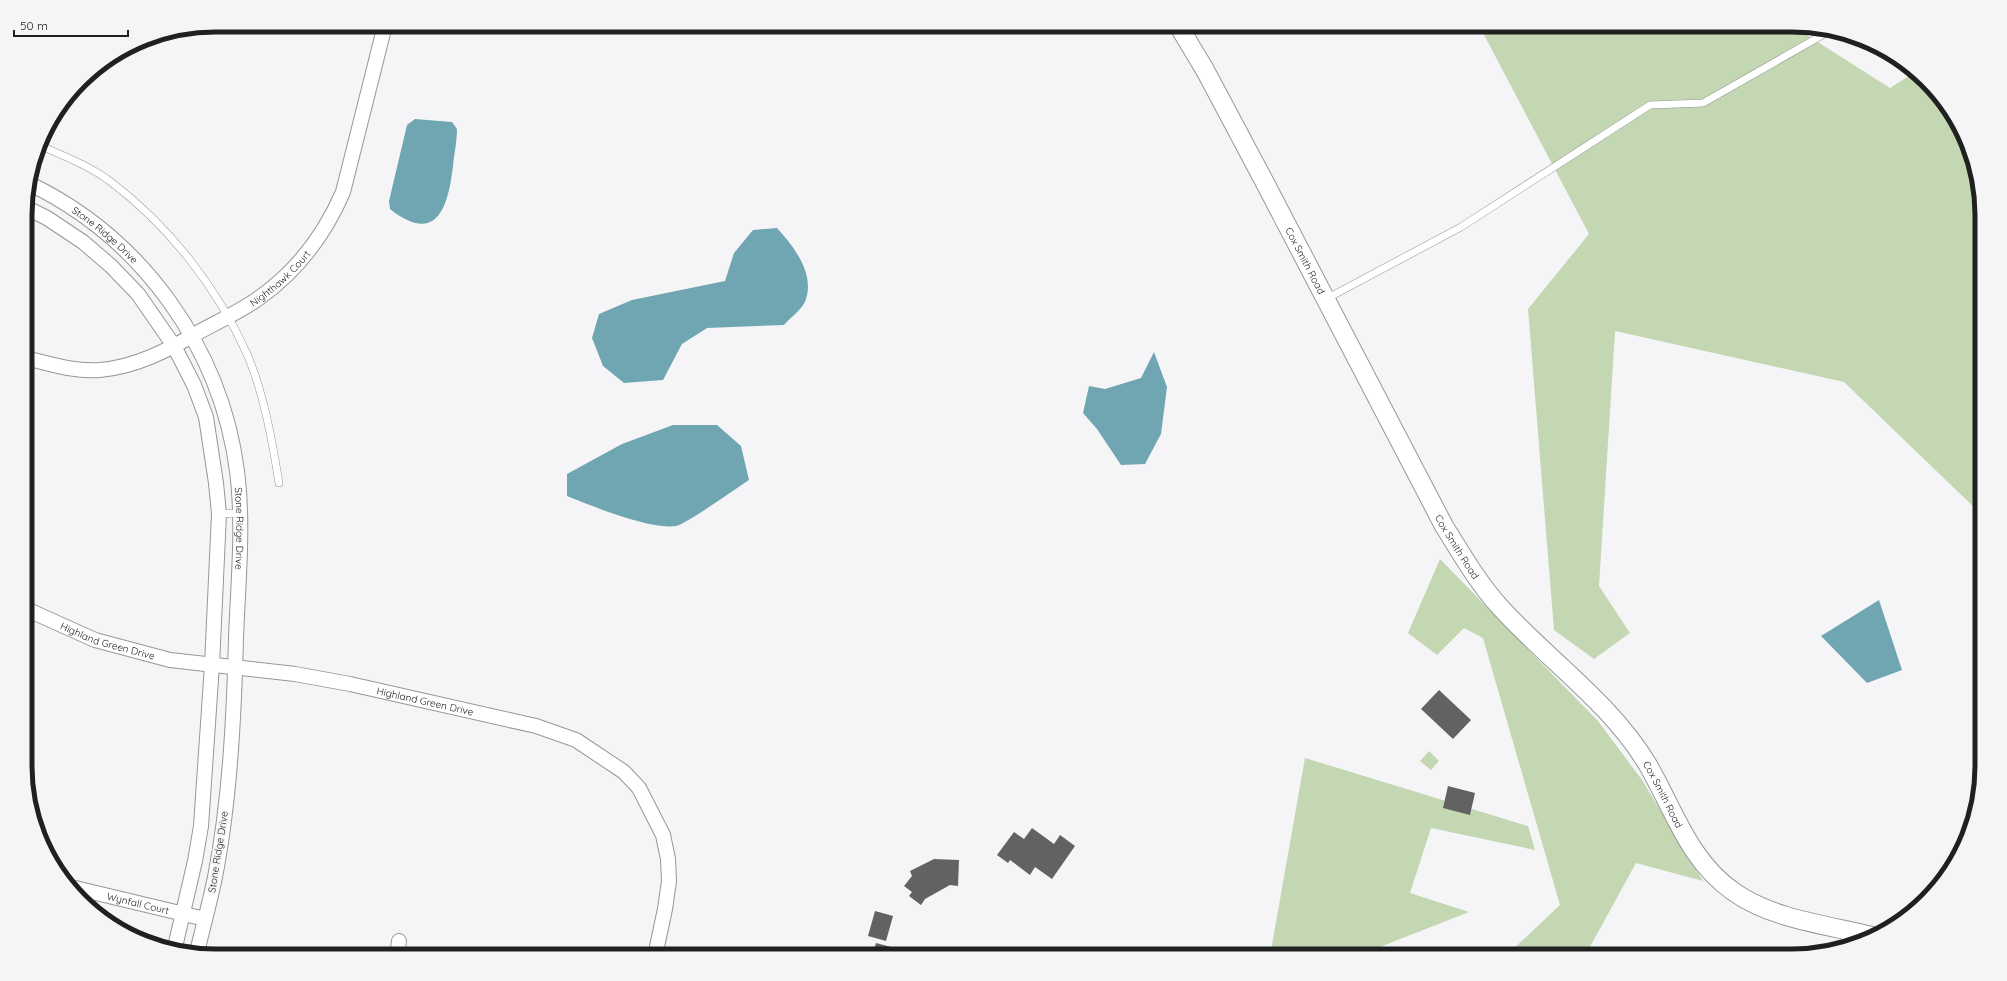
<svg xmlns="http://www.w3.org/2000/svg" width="2007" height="981" font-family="Quicksand,sans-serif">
<rect width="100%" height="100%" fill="#f5f5f7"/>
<g fill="#c3d7b2">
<path d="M1490,25H1791L1890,88L1912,74L1943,100L1968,143L1980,191L1981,514L1844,382L1615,331L1599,586L1630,633L1594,659L1554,630L1528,309L1589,234L1482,31Z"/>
<path d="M1440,559L1598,721L1642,780L1703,881L1636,863L1585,956H1506L1560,905L1483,638L1464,628L1437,655L1408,633Z"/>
<path d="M1429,751L1439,761L1431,770L1420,761Z"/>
<path d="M1305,758L1528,826L1535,850L1431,828L1410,893L1469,912L1357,956H1270Z"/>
</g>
<g fill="#70a6b1">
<path d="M415,119L452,122L457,129C457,142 454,154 453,166C448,207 437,246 390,209L389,201L407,125Z"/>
<path d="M777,228C794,247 816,274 805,302C801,310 790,318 784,325L707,328L682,344L663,380L624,383L603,366L592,338L599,314L632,300L725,281L734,253L753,230Z"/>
<path d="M1154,352L1167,387L1161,434L1145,464L1121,465L1097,429L1083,413L1089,386L1105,389L1141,378Z"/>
<path d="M673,425H717L741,446L749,480C738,487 685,525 676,526C650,530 592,506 567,496V474L622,444Z"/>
<path d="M1879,600L1902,670L1867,683L1821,636Z"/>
</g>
<g fill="#626263">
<path d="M1439,690L1471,720L1453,739L1421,709Z"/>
<path d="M1448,786L1475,793L1470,815L1443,808Z"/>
<path d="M1032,828L1054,844L1060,835L1075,846L1052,879L1035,867L1030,875L1010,860L1008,863L997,855L1014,832L1024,839Z"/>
<path d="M934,859L959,860L958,886L950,885L925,899L921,905L909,896L912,892L904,886L912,876L910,871Z"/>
<path d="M875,911L893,916L886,941L868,936Z"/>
<path d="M876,943L910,952V956H872Z"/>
</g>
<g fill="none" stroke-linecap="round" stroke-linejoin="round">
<defs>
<g id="service">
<path d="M41,146C64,156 90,166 111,182C169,226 217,287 247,354C264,394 272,440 279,483"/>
<path d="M1326,299L1461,227L1650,105L1703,103L1826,33"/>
<path d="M219,514L240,513"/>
</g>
<g id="minor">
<path id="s1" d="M30,184C142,238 221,348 237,471C244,526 238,583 236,638C234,716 230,800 215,877C210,902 203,927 197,952"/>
<path d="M25,207L47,218L83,242L111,266L138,294L174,346L194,385L206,417L216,483L219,514L212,665L201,826L195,861L175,947"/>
<path id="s2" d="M26,358C50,364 75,372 100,370C136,367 168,350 199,332C219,321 241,311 259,298C297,271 325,234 343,192L385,25"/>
<path id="s3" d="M26,609L95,640L170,660L295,674L350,684L536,726L576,740L624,772L639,788L663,835L668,859L669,881L665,909L655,956"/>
<path id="s4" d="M71,887L205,919"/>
<path d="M397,956L399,941"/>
</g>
<g id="tertiary">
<path id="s5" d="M1178,25L1205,70L1264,181L1444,526C1461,553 1478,583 1500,607C1549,661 1610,702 1648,765C1674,810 1689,861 1734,892C1772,919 1827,925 1872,936"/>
</g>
</defs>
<use href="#service" stroke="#979799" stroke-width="8"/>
<use href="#minor" stroke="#979799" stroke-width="16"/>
<use href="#tertiary" stroke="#979799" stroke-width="20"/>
<use href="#service" stroke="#fff" stroke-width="7"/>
<use href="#minor" stroke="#fff" stroke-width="14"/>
<use href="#tertiary" stroke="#fff" stroke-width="18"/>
</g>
<g text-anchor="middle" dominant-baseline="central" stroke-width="4" stroke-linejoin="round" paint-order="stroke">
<g font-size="10" fill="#202020" stroke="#f5f5f7">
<text stroke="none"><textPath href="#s1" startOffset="91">Stone Ridge Drive</textPath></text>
<text stroke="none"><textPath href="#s5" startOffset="268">Cox Smith Road</textPath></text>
<text stroke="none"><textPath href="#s2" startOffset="280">Nighthawk Court</textPath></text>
<text stroke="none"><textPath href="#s1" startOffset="426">Stone Ridge Drive</textPath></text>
<text stroke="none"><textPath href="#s5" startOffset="592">Cox Smith Road</textPath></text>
<text stroke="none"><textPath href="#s3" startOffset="88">Highland Green Drive</textPath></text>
<text stroke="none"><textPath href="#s3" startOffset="412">Highland Green Drive</textPath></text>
<text stroke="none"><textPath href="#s5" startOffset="916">Cox Smith Road</textPath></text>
<text transform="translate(218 852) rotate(-81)">Stone Ridge Drive</text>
<text stroke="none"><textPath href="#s4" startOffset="69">Wynfall Court</textPath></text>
</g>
</g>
<path d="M0 0H2007V981H0ZM215 32H1792A183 183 0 0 1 1975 215V766A183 183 0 0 1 1792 949H215A183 183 0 0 1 32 766V215A183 183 0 0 1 215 32Z" fill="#f5f5f7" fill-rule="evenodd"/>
<path fill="none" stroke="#202020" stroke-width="5" d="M215 32H1792A183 183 0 0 1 1975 215V766A183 183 0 0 1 1792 949H215A183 183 0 0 1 32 766V215A183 183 0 0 1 215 32Z"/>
<path d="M14 30v6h114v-6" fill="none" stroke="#202020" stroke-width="2"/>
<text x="20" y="30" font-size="12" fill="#202020" stroke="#f5f5f7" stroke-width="3" paint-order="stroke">50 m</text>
</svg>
